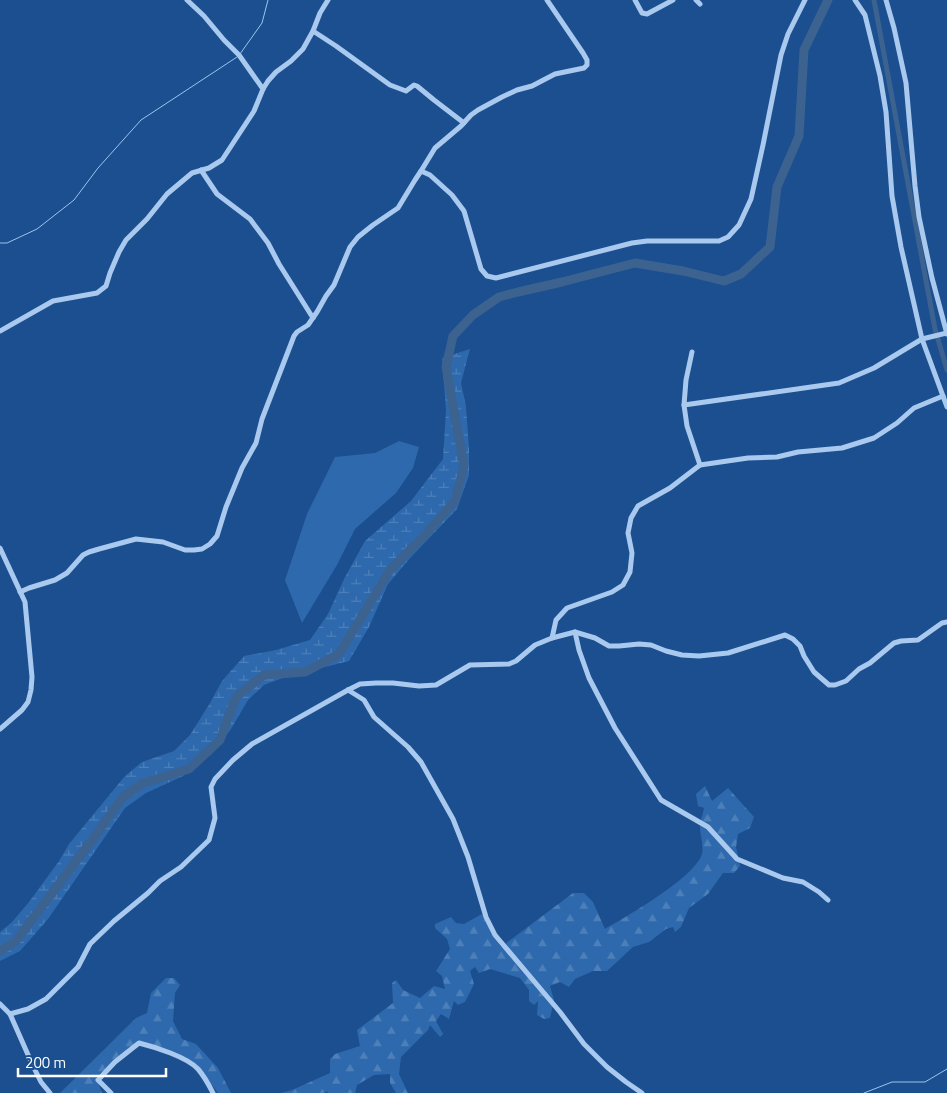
<svg xmlns="http://www.w3.org/2000/svg" width="947" height="1093" font-family="'Titillium Web',sans-serif">
<defs>
<pattern id="forest-firs" width="22" height="20" patternUnits="userSpaceOnUse" patternTransform="scale(1.25)"><rect width="22" height="20" fill="#2e69ad"/><path d="M5 1l3.5 6h-7zM16 11l3.5 6h-7z" fill="#4d80b9"/></pattern>
<pattern id="wetland-marsh" width="20" height="14" patternUnits="userSpaceOnUse" patternTransform="scale(1.25)"><rect width="20" height="14" fill="#2e69ad"/><path d="M1 5h8M5 5V1M11 12h8M15 12V8" fill="none" stroke="#4d80b9"/></pattern>
</defs>
<rect width="100%" height="100%" fill="#1b4f8f"/>
<path fill="#2e69ad" d="M399,441L419,447L413,468L396,493L355,529L337,565L302,623L285,580L307,514L335,457L375,453Z"/>
<g fill="url(#forest-firs)">
<path d="M705,786L712,801L728,788L754,817L750,828L738,834L736,847L740,866L734,873H723L708,894L689,908L681,927L675,932L673,927L666,929L649,942L633,947L607,971H593L575,979L569,987L560,982L550,986L554,1000L550,1018L544,1019L537,1015L538,1001L534,1005L529,1001V990L520,978L490,969L479,973L475,967L470,971L474,984L465,1002L458,1005L454,1001L449,1019L441,1014L436,1021L443,1034L440,1037L430,1025L428,1030L401,1057L399,1074L408,1093H396L390,1083V1074L374,1075L357,1085L355,1093H327L328,1091L323,1093H281L292,1090L330,1073V1059L335,1054L360,1046L357,1030L393,1003L392,983L396,980L403,990L420,998L434,986L445,989L442,976L436,971L450,949L447,939L435,928V924L451,917L456,923L464,924L482,914L501,947L573,893H584L593,902L605,929C629,915 694,878 702,854C704,846 700,836 700,827C700,821 703,814 704,808L698,806L696,794Z"/>
<path d="M166,978H174L180,985L175,993L173,1021L182,1039L196,1044L218,1068L231,1093H218L197,1065L150,1044L138,1041L96,1077L102,1093H60L136,1018L147,1013L151,993Z"/>
</g>
<path fill="url(#wetland-marsh)" d="M470,349L461,383L466,406L469,448V475L457,509L411,557L388,584L369,627L349,661L285,677L264,685L248,700L231,729L212,754L183,776L146,793L125,808L48,919L20,951L0,961V932L12,922L29,902L59,861L69,844L125,776L142,762L174,751L190,735L210,703L222,681L244,656L276,650L310,640L328,614L344,579L365,541L411,501L443,459L446,410L442,358Z"/>
<g fill="none" stroke-linecap="round" stroke-linejoin="round">
<g stroke="#9cc4f0" stroke-width="1">
<path d="M240,54L262,23L268,0"/>
<path d="M0,243H7L37,229L74,200L98,168L141,120L237,57"/>
<path d="M864,1093L892,1082H925L947,1069"/>
</g>
<path stroke="#3c6290" stroke-width="5" d="M874,0L935,329L947,370"/>
<path stroke="#3c6290" stroke-width="9" d="M0,951L15,942L99,831L122,798L143,783L189,769L220,740L236,697L264,675L305,672L339,654L390,570L425,535L455,501L464,466L446,367L453,336L473,315L499,297L518,292L562,282L635,263L683,271L724,281L741,274L770,247L777,187L799,136L804,50L828,0"/>
<g stroke="#a9c9ee" stroke-width="5">
<path d="M187,0L204,16L224,40L239,55L263,89"/>
<path d="M635,0L642,13L647,14L673,0"/>
<path d="M696,0L700,4"/>
<path d="M855,0L865,15L880,76L886,112L892,196L901,247L922,339L947,407"/>
<path d="M886,0L894,28L906,83L915,186L919,217L932,278L947,334"/>
<path d="M313,31L336,46L390,85L406,91L414,85L417,86L434,100L464,123"/>
<path d="M201,170L217,194L250,219L268,243L279,264L313,318"/>
<path d="M421,171L435,148L461,126L471,115L478,110L502,97L517,90L532,86L555,74L584,68L587,65V60L583,53L547,0"/>
<path d="M0,331L53,301L97,293L106,286L110,273L119,252L126,240L147,219L167,194L192,173L209,168L222,160L254,111L263,89L268,81L276,72L291,61L303,49L313,31L320,13L328,0"/>
<path d="M684,405L686,380L692,352"/>
<path d="M700,465L748,458L777,457L798,452L842,448L874,438L897,423L914,408L943,396"/>
<path d="M0,548L25,602L32,677L31,690L28,702L22,710L0,729"/>
<path d="M20,592L29,588L55,580L67,573L83,555L89,552L99,549L136,539L163,542L185,550H194L202,549L210,544L217,536L226,507L242,468L256,443L262,419L294,336L297,332L308,325L317,312L326,296L334,285L350,247L358,237L373,225L398,208L415,180L421,171L430,175L452,195L464,211L481,269L487,276L496,278L632,243L647,241H719L728,237L739,225L751,199L763,145L781,55L788,34L805,0"/>
<path d="M575,632L579,650L589,678L615,728L661,800L708,827L737,859L783,878L803,882L819,892L828,900"/>
<path d="M552,638L556,620L567,608L612,592L623,585L630,572L632,553L628,533L631,518L638,506L670,488L700,465L687,426L684,405L839,383L874,368L922,339L947,333"/>
<path d="M348,690L364,700L374,717L408,747L421,762L453,819L468,857L486,917L495,935L560,1012L584,1044L607,1067L626,1082L642,1093"/>
<path d="M0,1004L10,1014L28,1009L46,999L78,967L90,944L114,921L148,893L160,881L181,867L209,840L215,818L211,787L215,779L233,760L252,744L348,690L360,684L376,683H393L419,686L436,685L470,665L509,664L516,661L535,645L552,638L575,632L595,638L609,646H619L639,644L651,645L666,651L682,655L699,656L728,653L785,635L793,639L800,646L804,656L814,672L829,685H835L846,681L859,669L870,663L894,643L901,641L918,640L942,623L947,622"/>
<path d="M10,1014L33,1066L41,1082L50,1093"/>
<path d="M111,1093L98,1080L115,1062L139,1043C155,1047 187,1057 198,1069C204,1076 209,1085 213,1093"/>
</g>
</g>
<path d="M18 1068v8h148v-8" fill="none" stroke="#ffffff" stroke-width="2.5"/>
<text x="25" y="1068" font-size="15" fill="#ffffff" stroke="#1b4f8f" stroke-width="4" paint-order="stroke">200 m</text>
</svg>
